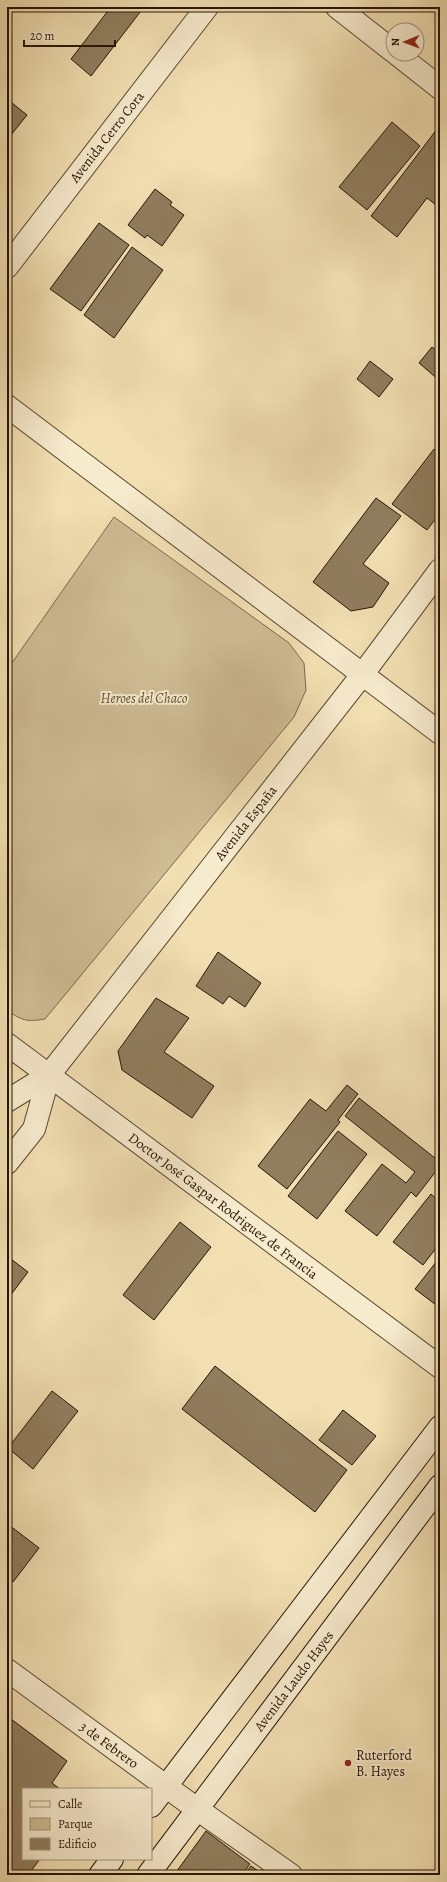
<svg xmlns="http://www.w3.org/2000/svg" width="447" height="1882" font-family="Alegreya,serif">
<rect width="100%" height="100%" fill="#f2e0b3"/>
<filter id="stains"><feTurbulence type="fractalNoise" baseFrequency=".005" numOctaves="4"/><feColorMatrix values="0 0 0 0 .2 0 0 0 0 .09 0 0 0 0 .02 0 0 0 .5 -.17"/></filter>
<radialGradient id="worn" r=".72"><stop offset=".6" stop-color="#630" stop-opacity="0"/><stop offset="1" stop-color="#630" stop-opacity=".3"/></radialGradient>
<path fill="#cfbd95" stroke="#7a684d" d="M114,517L289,643L304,663L306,690L294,717L45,1019C27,1022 22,1021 7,1010V670Z"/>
<g fill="#907e5f" stroke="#261405">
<path d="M111,7H144L91,76L71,59Z"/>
<path d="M7,99L27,115L7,140Z"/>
<path d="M392,122L420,146L367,210L339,187Z"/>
<path d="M437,129L440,131V208L427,198L397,237L371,216Z"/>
<path d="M155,189L172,202L170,205L184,215L162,246L147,235L145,238L128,225Z"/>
<path d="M99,223L129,245L81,311L50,289Z"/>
<path d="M132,247L163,270L114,338L84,315Z"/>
<path d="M432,347L440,353V381L419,363Z"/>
<path d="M370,361L393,379L379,397L357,379Z"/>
<path d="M434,449L440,454V513L427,530L392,504Z"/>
<path d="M376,498L401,516L363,564L389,583L373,607L351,611L313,582Z"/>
<path d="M218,952L261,983L245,1007L229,996L223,1004L196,986Z"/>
<path d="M156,998L189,1018L164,1052L214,1086L192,1118L122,1070L118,1051Z"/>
<path d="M347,1085L358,1094L338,1120L340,1122L287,1189L258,1166L310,1099L326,1111Z"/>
<path d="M359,1098L440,1162V1166L416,1197L411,1192L377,1236L345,1211L382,1164L406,1183L415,1172L345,1116Z"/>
<path d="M338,1131L367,1154L317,1219L288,1196Z"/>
<path d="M431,1194L440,1202V1243L423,1265L393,1242Z"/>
<path d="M180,1222L211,1247L154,1320L123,1295Z"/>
<path d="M7,1256L28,1272L7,1300Z"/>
<path d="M440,1257V1308L415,1289Z"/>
<path d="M215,1366L347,1470L315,1512L182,1409Z"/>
<path d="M52,1391L78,1411L33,1469L8,1448Z"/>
<path d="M343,1410L376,1436L352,1465L319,1440Z"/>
<path d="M9,1525L39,1548L13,1582L7,1577V1528Z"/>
<path d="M7,1716L67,1761L52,1783L60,1789H23V1859H40L28,1875H7Z"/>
<path d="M206,1831L250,1864L242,1875H174Z"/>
<path d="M251,1866L264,1875H244Z"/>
</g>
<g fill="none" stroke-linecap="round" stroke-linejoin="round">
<defs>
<g id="street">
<path d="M337,7L393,51"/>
<path d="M397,54L440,88"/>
<path d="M7,267L207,7"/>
<path d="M7,406L440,733"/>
<path d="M7,1044L440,1367"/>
<path d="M7,1101L49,1075L362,675L440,570"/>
<path d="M7,1163L34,1129L49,1075"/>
<path d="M7,1670L197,1809L291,1875"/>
</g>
<g id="secondary">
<path d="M151,1806L440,1427"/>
<path d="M100,1875L112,1859"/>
<path d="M148,1875L440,1486"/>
</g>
</defs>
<use href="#street" stroke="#594730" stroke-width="24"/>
<use href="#secondary" stroke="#261405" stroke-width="24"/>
<use href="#street" stroke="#f7ebce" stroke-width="22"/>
<use href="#secondary" stroke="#f7ebce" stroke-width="22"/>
</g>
<circle fill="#8f2418" stroke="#f7ebce" stroke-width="1.5" cx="348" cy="1763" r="4"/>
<g text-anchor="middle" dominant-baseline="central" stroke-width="4" stroke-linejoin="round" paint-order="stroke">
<g font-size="14" fill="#261405" stroke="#f7ebce">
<text transform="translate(107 137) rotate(-52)">Avenida Cerro Cora</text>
<text transform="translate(246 823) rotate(-52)">Avenida España</text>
<text transform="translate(223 1206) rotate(37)">Doctor José Gaspar Rodriguez de Francia</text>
<text transform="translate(294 1681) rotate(-53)">Avenida Laudo Hayes</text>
<text transform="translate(109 1745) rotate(36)">3 de Febrero</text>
</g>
<g font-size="14" font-style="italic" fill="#614f37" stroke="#f7ebce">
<text x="144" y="698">Heroes del Chaco</text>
</g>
<g font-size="14" fill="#261405" stroke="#f7ebce" text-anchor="start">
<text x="356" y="1755">Ruterford<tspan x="356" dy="16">B. Hayes</tspan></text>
</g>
</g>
<rect width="447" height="1882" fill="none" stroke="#f2e0b3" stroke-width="24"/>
<rect x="8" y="8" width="431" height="1866" fill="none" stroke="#261405" stroke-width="2"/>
<rect x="12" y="12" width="423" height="1858" fill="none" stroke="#261405"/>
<rect x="22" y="1788" width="130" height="72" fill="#f7ebce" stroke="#a3957e"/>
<rect x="30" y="1801" width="20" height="6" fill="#f7ebce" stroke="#a3957e"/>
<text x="58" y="1808" font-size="12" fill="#261405">Calle</text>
<rect x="30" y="1818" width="20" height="12" fill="#cfbd95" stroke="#a3957e"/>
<text x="58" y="1828" font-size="12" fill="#261405">Parque</text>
<rect x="30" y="1838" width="20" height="12" fill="#907e5f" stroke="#a3957e"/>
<text x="58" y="1848" font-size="12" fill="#261405">Edificio</text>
<g transform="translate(405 42) rotate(269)"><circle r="19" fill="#f7ebce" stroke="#a3957e"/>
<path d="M0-3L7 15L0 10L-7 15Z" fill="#8f2418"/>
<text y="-6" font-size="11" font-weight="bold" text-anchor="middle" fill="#261405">N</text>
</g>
<path d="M24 40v6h91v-6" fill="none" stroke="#261405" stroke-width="2"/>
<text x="30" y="40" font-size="12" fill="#261405" stroke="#f7ebce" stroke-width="3" paint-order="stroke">20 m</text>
<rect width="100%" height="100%" filter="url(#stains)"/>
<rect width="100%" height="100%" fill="url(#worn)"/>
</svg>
